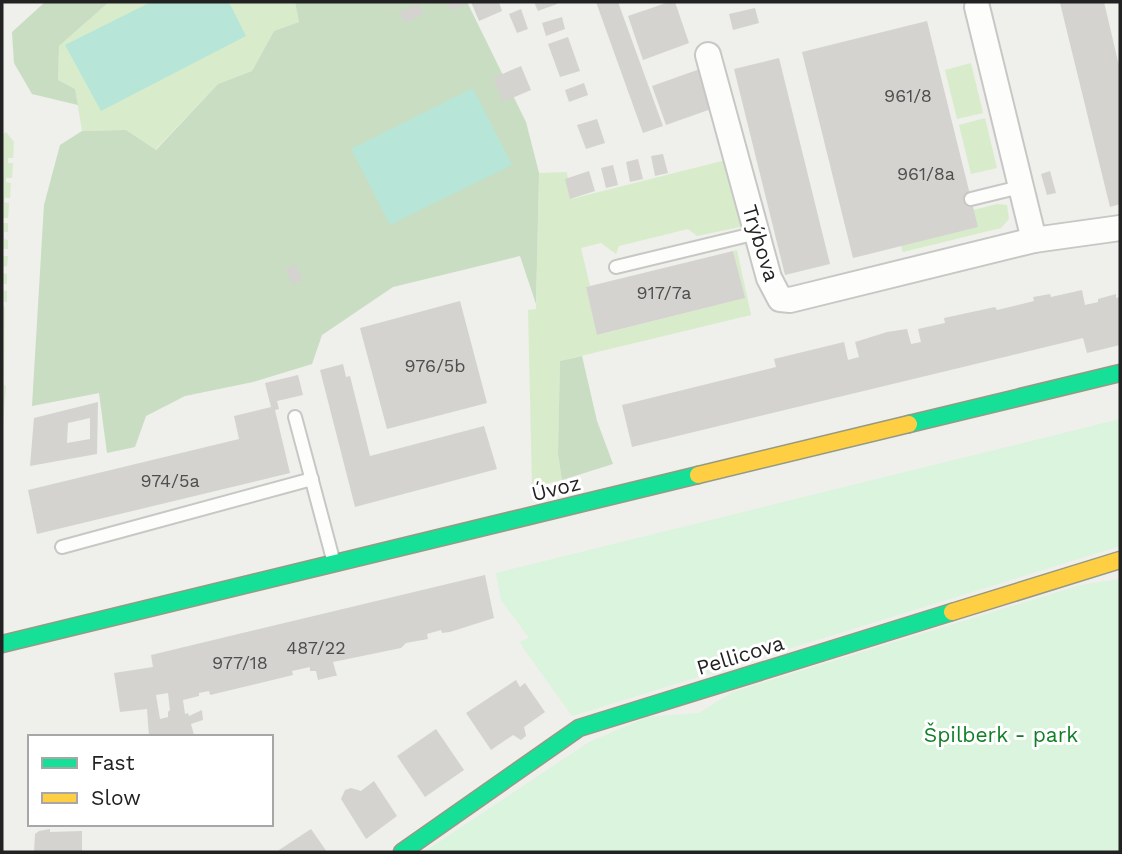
<svg xmlns="http://www.w3.org/2000/svg" width="1122" height="854" font-family="'Work Sans',sans-serif">
<rect width="100%" height="100%" fill="#efefeb"/>
<g fill="#d8eccb">
<path d="M109,2H295L299,22L274,31L252,71L218,84L155,150L126,130L82,131L75,89L58,80L59,46Z"/>
<path d="M971,63L983,113L957,119L945,70Z"/>
<path d="M985,118L997,168L971,174L959,125Z"/>
<path d="M6,132L14,142L13,158H8V163H13L12,178H6V182L11,183L10,198H5L4,202L9,203L8,218H2V223H8V232H4V239L8,240V249H3V256H8L7,266L3,267V273L7,274V284H3V290L7,291V302H3L5,309L4,385L6,386L2,432V135Z"/>
<path d="M726,160L744,222L740,227L697,236L688,229L619,246L616,254L601,243L581,248L590,286L586,287L598,335L744,298L733,251L737,250L751,315L560,361L558,454L562,480L532,487L528,310L536,309L539,173L567,172L571,199Z"/>
<path d="M997,204L1007,205L1009,219L1001,228L903,252L901,246L973,210Z"/>
</g>
<g fill="#c8ddc1">
<path d="M45,2H109L59,46L58,80L75,89L78,105L32,94L14,63L12,32Z"/>
<path d="M295,2H467L526,122L539,173L536,304L520,256L393,287L322,335L312,364L253,382L185,396L146,416L135,447L107,453L99,393L32,406L44,205L60,145L82,131L126,130L156,150L218,84L252,71L274,31L299,22Z"/>
<path d="M582,356L597,421L613,464L562,480L558,454L560,361Z"/>
</g>
<g fill="#daf4dd">
<path d="M1120,419V546L572,716L519,642L529,638L501,600L496,573Z"/>
<path d="M1120,579V852H424L589,742L648,717L699,713L733,692L1081,585Z"/>
</g>
<g fill="#b7e5d7">
<path d="M151,2H229L246,36L101,111L65,45Z"/>
<path d="M473,88L512,165L390,225L351,149Z"/>
</g>
<g fill="#d4d3d0" fill-rule="evenodd">
<path d="M447,2H499L502,11L479,21L471,2L451,11Z"/>
<path d="M534,2H557V4L538,11Z"/>
<path d="M596,2H618L663,126L643,133Z"/>
<path d="M669,2H675L689,43L643,60L628,16Z"/>
<path d="M1104,2L1120,70V204L1110,207L1060,3Z"/>
<path d="M418,3L423,15L405,23L399,12Z"/>
<path d="M755,8L759,23L733,30L729,14Z"/>
<path d="M521,9L528,29L517,33L509,14Z"/>
<path d="M562,17L565,29L546,36L542,23Z"/>
<path d="M927,21L978,227L853,258L802,52Z"/>
<path d="M568,37L580,71L560,77L548,44Z"/>
<path d="M779,58L830,264L785,275L734,69Z"/>
<path d="M521,66L531,90L503,102L493,78Z"/>
<path d="M700,69L714,108L666,125L652,86Z"/>
<path d="M584,83L588,95L569,102L565,90Z"/>
<path d="M597,119L605,143L586,149L577,125Z"/>
<path d="M663,154L668,173L655,176L651,156Z"/>
<path d="M638,159L643,179L630,182L626,162Z"/>
<path d="M613,165L618,185L606,188L601,168Z"/>
<path d="M589,171L595,191L570,199L565,179Z"/>
<path d="M1050,171L1056,193L1047,195L1041,174Z"/>
<path d="M733,251L745,298L597,335L586,287Z"/>
<path d="M295,264L303,279L293,285L285,270Z"/>
<path d="M1082,290L1085,305L1098,302V299L1116,294V298L1120,297V345L1087,353L1083,338L632,447L622,405L776,367L774,359L844,342L848,360L859,357L855,342L887,332L907,329L911,344L921,342L918,329L945,323L944,318L995,307L997,310L1034,301L1033,297L1050,294L1051,297Z"/>
<path d="M460,301L487,403L387,429L360,328Z"/>
<path d="M343,364L346,377L350,376L370,456L484,426L497,469L355,507L320,370Z"/>
<path d="M298,375L303,395L277,401L279,409L275,410L290,473L37,534L28,490L239,439L234,416L271,407L265,383Z"/>
<path d="M98,402L97,454L30,466L34,418ZM90,418V439L67,443L68,423Z"/>
<path d="M485,575L494,618L450,632L442,633L441,630L427,634L428,639L406,643L401,648L333,662L337,676H334L318,680L316,671H310V667L292,671L293,675L210,695L209,691L199,693V696L183,700L185,714L188,713L189,716L202,710L203,720L191,724L194,735L149,737L147,709L120,712L114,673L153,667L151,655ZM168,693L170,710L168,712V717L160,719L156,695Z"/>
<path d="M516,680L520,687L525,683L545,712L524,727L526,736L521,740L513,735L491,750L466,713Z"/>
<path d="M436,729L464,770L425,797L397,756Z"/>
<path d="M374,781L397,816L366,839L341,799L345,790L351,788L361,791Z"/>
<path d="M50,829V832L82,831V852H34L35,834L39,831Z"/>
<path d="M311,829L327,852H276Z"/>
</g>
<g fill="none" stroke-linecap="round" stroke-linejoin="round">
<defs>
<g id="lane">
<path d="M971,199L1020,187"/>
<path d="M616,267L757,233"/>
<path d="M295,417L334,563"/>
<path d="M62,547L312,479"/>
</g>
<g id="street">
<path d="M977,7L1034,240"/>
<path d="M708,55L769,278L780,299L790,300L1034,240L1120,228"/>
</g>
<g id="fast">
<path d="M909,424L1120,373"/>
<path d="M2,644L698,475"/>
<path d="M402,852L579,728L952,612"/>
</g>
<g id="slow">
<path d="M698,475L909,424"/>
<path d="M952,612L1120,560"/>
</g>
</defs>
<use href="#lane" stroke="#c7c7c5" stroke-width="16"/>
<use href="#street" stroke="#c7c7c5" stroke-width="28"/>
<use href="#fast" stroke="#959a82" stroke-width="19"/>
<use href="#slow" stroke="#959a82" stroke-width="19"/>
<use href="#lane" stroke="#fdfdfc" stroke-width="12"/>
<use href="#street" stroke="#fdfdfc" stroke-width="24"/>
<use href="#fast" stroke="#16e098" stroke-width="16"/>
<use href="#slow" stroke="#ffcf43" stroke-width="16"/>
</g>
<g text-anchor="middle" dominant-baseline="central" stroke-width="6" stroke-linejoin="round" paint-order="stroke">
<g font-size="18" fill="#4e4e4e">
<text x="908" y="95">961/8</text>
<text x="926" y="173">961/8a</text>
<text x="664" y="292">917/7a</text>
<text x="435" y="365">976/5b</text>
<text x="170" y="480">974/5a</text>
<text x="316" y="647">487/22</text>
<text x="240" y="662">977/18</text>
</g>
<g font-size="21" fill="#222" stroke="#fff">
<text transform="translate(761 243) rotate(73)">Trýbova</text>
<text transform="translate(556 488) rotate(-14)">Úvoz</text>
<text transform="translate(740 655) rotate(-17)">Pellicova</text>
</g>
<g font-size="21" fill="#107f27" stroke="#fff">
<text x="1001" y="734">Špilberk - park</text>
</g>
</g>
<rect width="1122" height="854" fill="none" stroke="#222222" stroke-width="7"/>
<rect x="28" y="735" width="245" height="91" fill="#ffffff" stroke="#a7a7a7" stroke-width="2"/>
<rect x="42" y="758" width="35" height="10" fill="#16e098" stroke="#a7a7a7" stroke-width="2"/>
<text x="91" y="770" font-size="21" fill="#222222">Fast</text>
<rect x="42" y="793" width="35" height="10" fill="#ffcf43" stroke="#a7a7a7" stroke-width="2"/>
<text x="91" y="805" font-size="21" fill="#222222">Slow</text>
</svg>
